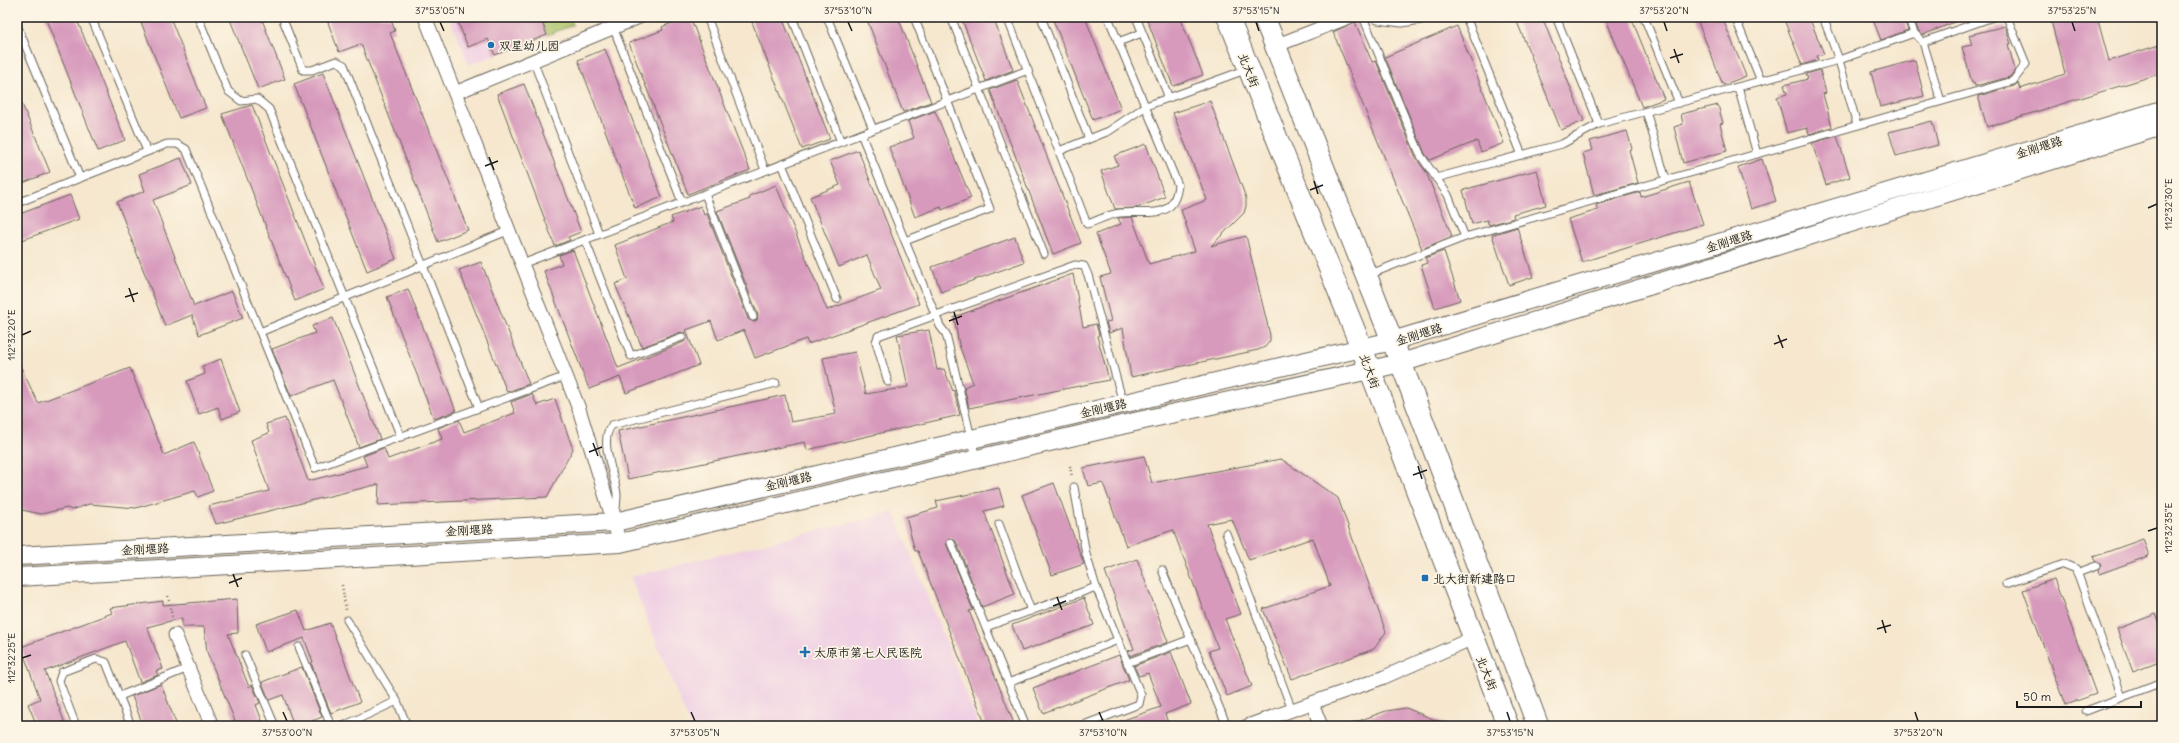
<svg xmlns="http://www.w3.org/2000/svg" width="2179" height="743" font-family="Delius,'LXGW WenKai TC',sans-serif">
<rect width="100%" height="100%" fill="#fcf5e5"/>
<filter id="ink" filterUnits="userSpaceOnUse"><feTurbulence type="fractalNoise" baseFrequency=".025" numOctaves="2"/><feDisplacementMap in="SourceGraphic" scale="8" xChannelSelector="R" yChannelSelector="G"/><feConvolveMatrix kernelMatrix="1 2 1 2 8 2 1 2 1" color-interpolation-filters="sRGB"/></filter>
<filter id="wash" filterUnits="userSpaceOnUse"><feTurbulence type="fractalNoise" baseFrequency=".012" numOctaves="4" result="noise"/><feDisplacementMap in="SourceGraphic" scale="16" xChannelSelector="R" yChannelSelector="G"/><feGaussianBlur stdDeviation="0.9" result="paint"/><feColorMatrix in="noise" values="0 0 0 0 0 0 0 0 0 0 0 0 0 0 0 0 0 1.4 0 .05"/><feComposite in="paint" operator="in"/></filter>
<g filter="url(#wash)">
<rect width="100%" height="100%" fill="#f6e7ce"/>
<g fill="#f0d0e4">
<path d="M449,17H570L573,25L469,65Z"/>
<path d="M894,512L979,726H690L630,577Z"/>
</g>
<path fill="#acc56a" stroke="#647043" d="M540,17H570L573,25L547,35Z"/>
<g id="blocks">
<g fill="#d799bc">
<path d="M45,17H76L125,140L98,151Z"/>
<path d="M139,17H170L206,108L179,118Z"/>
<path d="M229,17H261L285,79L258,89Z"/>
<path d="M326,17H390L395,31L390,33L468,230L438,242L361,44L339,52Z"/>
<path d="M456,17H540L547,35L495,55L488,39L468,47Z"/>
<path d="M686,17H690L750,170L688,194L629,43L663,30L662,27Z"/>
<path d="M750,17H782L830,139L802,149Z"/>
<path d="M866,17H898L931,102L903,112Z"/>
<path d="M961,17H993L1013,70L986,81Z"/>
<path d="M1052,17H1085L1121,109L1093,120Z"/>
<path d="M1146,17H1180L1203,75L1173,86Z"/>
<path d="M1515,17H1542L1584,121L1561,130Z"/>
<path d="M1605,17H1631L1664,99L1642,107Z"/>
<path d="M1696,17H1722L1746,76L1723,85Z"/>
<path d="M1783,17H1809L1824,54L1817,56L1818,60L1802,65Z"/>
<path d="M1872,17H1903L1908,30L1881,40Z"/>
<path d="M1913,17H1964V18L1923,35L1918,30Z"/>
<path d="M2050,17H2097L2109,61L2162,44V73L1987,127L1978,96L2014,86L2018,83L2020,89L2065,74Z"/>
<path d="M1355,22L1372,62L1376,61L1416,158L1426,172L1452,236L1422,249L1333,32Z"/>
<path d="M1457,26L1504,143L1481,152L1477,141L1430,160L1425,154L1385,57Z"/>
<path d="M2005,26L2011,44H2008L2015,70L2010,77L1975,86L1974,83H1972L1962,47L1972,45L1969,35Z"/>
<path d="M605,49L662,197L635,208L578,60Z"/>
<path d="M1915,60L1924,96L1880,107L1871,72Z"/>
<path d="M1820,70L1826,93L1823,94L1832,127L1809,134L1807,128L1787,133L1777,97L1787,94L1784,85L1808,79L1806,74Z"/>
<path d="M323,73L396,259L367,271L294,84Z"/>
<path d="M1017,80L1081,243L1053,254L990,90Z"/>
<path d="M524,84L581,232L568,237L570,240L555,246L497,94Z"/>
<path d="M17,92L50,172L23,183L17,169Z"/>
<path d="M1210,101L1246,198V206L1244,213L1211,246L1246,236L1270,335V341L1265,347L1258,350L1131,377L1123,328L1109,333L1106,322L1111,321L1100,277L1111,274L1096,234L1121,224L1118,218L1132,217L1149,264L1195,251L1181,210L1207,200L1173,113Z"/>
<path d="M252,105L324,289L295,301L222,114Z"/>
<path d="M1718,105L1723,123L1720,124L1727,151L1683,163L1674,127L1683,124L1681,114Z"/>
<path d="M935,111L971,198L942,210L941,207L915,217L889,147L914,138L908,121Z"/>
<path d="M1932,121L1938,145L1896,156L1889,132Z"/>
<path d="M1627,131L1632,149L1629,150L1638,183L1594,195L1583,153L1593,150L1590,141Z"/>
<path d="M1837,136L1850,177L1826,185L1812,143Z"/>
<path d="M1146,144L1165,197L1136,208L1115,209L1101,171L1118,165L1114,156Z"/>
<path d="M858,150L919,304L808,344L806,339L755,358L744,330L718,340L711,321L686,330L699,365L626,393L620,377L589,389L544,271L562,264L559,255L573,250L618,368L684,342L687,337L685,333L681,332L642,347L615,284L627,279L615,245L673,222L671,217L701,206L704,215L707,214L748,319L754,322L757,320L758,315L717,211L750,199L749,196L776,185L827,310L881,290L867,255L839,267L810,197L840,185L830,161Z"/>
<path d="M181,158L192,185L153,200L194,306L232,291L243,318L199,335L192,315L165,326L117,202L145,191L139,174Z"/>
<path d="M1762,159L1776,201L1751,209L1738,167Z"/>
<path d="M1537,170L1546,205L1513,214L1514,218L1489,225L1487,220L1472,224L1463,190Z"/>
<path d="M1689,182L1703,224L1582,262L1568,219L1598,210L1596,205L1640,192L1641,197Z"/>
<path d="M70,195L79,219L17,242V215Z"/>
<path d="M1517,227L1533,277L1509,285L1492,235Z"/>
<path d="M1015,237L1024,262L941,292L932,267Z"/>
<path d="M1444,251L1460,300L1435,308L1421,265L1428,263L1425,258Z"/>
<path d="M481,262L529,384L507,392L459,270Z"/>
<path d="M1073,274L1083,327L1096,324L1099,335L1097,336L1109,380L969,408L964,387L973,383L959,345L954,317Z"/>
<path d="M408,289L456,411L434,419L387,297Z"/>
<path d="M333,318L380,439L359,447L333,380L291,396L272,349L315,333L312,326Z"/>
<path d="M929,330L937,370L944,369L953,391L954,390L960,415L807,450L805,442L628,479L618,431L785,395L791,422L836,414L823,358L855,352L866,394L908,387L897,335Z"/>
<path d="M17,359L38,403L130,368L164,455L194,442L213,491L198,497L195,491L136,508L89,504L72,510L67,508L41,514L17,509Z"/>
<path d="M221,359L240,412L222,419L218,407L199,414L187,381L205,374L202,366Z"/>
<path d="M532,394L537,405L555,399L573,449L547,497L378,505L379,484L216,524L209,506L269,491L251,440L269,433L266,424L285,418L308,481L367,466L363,456L384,448L388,459L442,439L438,428L459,420L464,432L515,413L511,402Z"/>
<path d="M1144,456L1152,483L1281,459L1338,498L1386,632L1374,649L1292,679L1263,609L1330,586L1313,538L1249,560L1232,519L1207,524L1241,614L1225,619L1252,686L1227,696L1209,651L1218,648L1173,530L1126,546L1103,483L1088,486L1083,468Z"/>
<path d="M1054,483L1084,564L1052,575L1022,495Z"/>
<path d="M999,488L1004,506L984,511L1015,594L982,607L956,541L949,538L946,543L973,610L969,611L1015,726H986L918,551H915L906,517L938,508L936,501Z"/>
<path d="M2143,539L2149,556L2099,574L2098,571L2101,565L2095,561L2093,557Z"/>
<path d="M1137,559L1168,642L1130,656L1128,651L1134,649L1105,571Z"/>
<path d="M2054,579L2096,694L2065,705L2023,590Z"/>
<path d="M1084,598L1094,625L1022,651L1012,625Z"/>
<path d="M237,599L238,633L228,634L249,687L252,685L260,703L256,705L264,726H237L207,652L204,627H182V618L147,627L163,669L156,671L158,675L140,682L125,641L45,671L66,726H37L28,704L40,699L21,647L112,613L110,608L163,601V605Z"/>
<path d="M298,610L306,631L330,623L360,702L331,713L311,663L313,662L304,638L266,652L256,624Z"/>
<path d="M2156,614L2162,630V661L2133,672L2117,629Z"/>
<path d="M1171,652L1191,704L1165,714L1169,726H1112V724L1161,707L1148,673L1139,676L1134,666Z"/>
<path d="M1119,655L1129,680L1043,713L1033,688Z"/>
<path d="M302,667L322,717L312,721L313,726H294L283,695L269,700L262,682Z"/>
<path d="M161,684L177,726H143L132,696Z"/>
<path d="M1406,708L1450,726H1350V724L1386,711Z"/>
</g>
</g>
</g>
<g filter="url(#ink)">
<use href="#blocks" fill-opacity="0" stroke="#68635a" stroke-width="1"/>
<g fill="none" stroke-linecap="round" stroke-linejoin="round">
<defs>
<g id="lane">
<path d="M91,17L147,151"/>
<path d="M198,17L228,91L241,101L257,99L269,109L401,437"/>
<path d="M282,17L303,70H312L336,61L344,65L479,408"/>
<path d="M707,17L765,170"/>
<path d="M792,17L841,142"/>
<path d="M827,17L873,129"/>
<path d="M951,17L1044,254"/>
<path d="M1007,17L1087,224C1097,221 1109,214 1120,213C1148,210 1174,222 1178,185L1108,17"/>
<path d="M1041,17L1089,139"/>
<path d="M1136,17L1169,98"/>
<path d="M1363,17L1421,156L1448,195L1465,237"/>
<path d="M1466,17L1522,155"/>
<path d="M1556,17L1599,124"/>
<path d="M1644,17L1679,103"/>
<path d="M1735,17L1761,81"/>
<path d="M1823,17L1839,60L1857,125"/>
<path d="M1908,17L1914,33"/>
<path d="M17,25L80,178L167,144H177L186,149L260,332L510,230"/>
<path d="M613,27L682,202"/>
<path d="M1118,42L1142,33"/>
<path d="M1923,42L1941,101"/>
<path d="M533,60L599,234"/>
<path d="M1738,87L1757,154"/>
<path d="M1646,111L1666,180"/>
<path d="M861,134L940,326L946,334L976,458"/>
<path d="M1059,151L1109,131L1146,106L1248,69"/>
<path d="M782,164L837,299"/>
<path d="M1436,178L1562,144L1599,124L1839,60L1914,33L1923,42L1993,17"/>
<path d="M705,194L753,317"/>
<path d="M17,203L80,178"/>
<path d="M585,240L631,356L682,337"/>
<path d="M905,241L990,209L914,17"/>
<path d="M522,264L1028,70"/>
<path d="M1368,275L1465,237L2013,81L2026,64L2007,17"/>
<path d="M260,332L315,468L566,376"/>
<path d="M888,382L876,342L878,336L1075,265L1084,266L1088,275L1123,403"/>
<path d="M615,516C616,509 617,501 617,494C615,475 598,440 612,425L776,383"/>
<path d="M999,524L1031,611"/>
<path d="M1226,533L1292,710"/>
<path d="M951,543L1026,726"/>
<path d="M1162,570L1227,726"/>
<path d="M2077,573L2096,566"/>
<path d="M2006,584L2064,564L2076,569L2122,697"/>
<path d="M347,620L397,701L407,726"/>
<path d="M986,627L1096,587L1086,554L1074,487"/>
<path d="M299,647L331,726"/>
<path d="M245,655L275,726"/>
<path d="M1127,663L1191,639"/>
<path d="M1008,683L1118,640"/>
<path d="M120,696L188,668"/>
<path d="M2086,711L2162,682"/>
<path d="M76,726L59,681L62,672L96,659L106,662L131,726"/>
<path d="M343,726L397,701"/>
<path d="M1081,726L1139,704L1141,695L1096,587"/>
</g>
<g id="street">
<path d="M425,17L579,409L620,543"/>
<path d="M1378,17L1402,20L1420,17"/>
<path d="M1275,46L1349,17"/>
<path d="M455,93L639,17"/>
<path d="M175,635L212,726"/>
<path d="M1312,703L1321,726"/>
<path d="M1247,726L1382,678L1473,638"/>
</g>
<g id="secondary">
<path d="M17,556L615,522L1392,341L2162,110"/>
<path d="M17,577L620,543L1139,421L1401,363L2162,126"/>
</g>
<g id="primary">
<path d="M1228,17L1362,349L1508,726"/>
<path d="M1264,17L1401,363L1538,726"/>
</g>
</defs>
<use href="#lane" stroke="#68635a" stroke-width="9"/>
<use href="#street" stroke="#68635a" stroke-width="15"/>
<use href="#secondary" stroke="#68635a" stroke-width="20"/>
<use href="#primary" stroke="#68635a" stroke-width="23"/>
<g stroke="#68635a" stroke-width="2.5" stroke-dasharray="1 3" stroke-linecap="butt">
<path d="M1070,466L1072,477"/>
<path d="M342,585L346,610"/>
<path d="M168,596L173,622"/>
</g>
<use href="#lane" stroke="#fff" stroke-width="7"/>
<use href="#street" stroke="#fff" stroke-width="13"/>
<use href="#secondary" stroke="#fff" stroke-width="18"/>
<use href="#primary" stroke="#fff" stroke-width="21"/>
</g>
</g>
<path fill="none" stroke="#1c1c1c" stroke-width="1.5" d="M440,22L444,31M848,22L852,31M1256,22L1259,31M1664,22L1667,31M2072,22L2075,31M1674,49L1679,63M1670,58L1683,54M489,157L494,170M485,166L498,161M1314,181L1318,194M1310,190L1323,185M2148,208L2157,204M129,288L134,302M125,297L138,293M954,312L958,325M949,321L962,316M22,335L31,331M1778,335L1783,348M1774,344L1787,339M593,443L598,456M589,452L602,447M1418,466L1422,479M1413,475L1427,470M2148,531L2157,528M233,574L238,587M229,583L242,578M1057,597L1062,610M1053,606L1066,601M1882,620L1886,633M1877,629L1891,625M22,658L31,655M283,712L287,721M691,712L695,721M1099,712L1103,721M1507,712L1510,721M1915,712L1918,721"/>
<g fill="#1f6fb2" stroke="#fcf5e5" stroke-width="1.5">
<circle cx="491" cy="45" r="4"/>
<rect x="1421" y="574" width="8" height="8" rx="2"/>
<path d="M803 646h4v4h4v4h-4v4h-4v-4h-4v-4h4z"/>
</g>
<g text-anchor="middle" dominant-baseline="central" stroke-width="3.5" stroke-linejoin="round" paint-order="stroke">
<g font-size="12" fill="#1c1c1c" stroke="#fcf5e5" text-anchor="start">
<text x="499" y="45">双星幼儿园</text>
<text x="1433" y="578">北大街新建路口</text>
<text x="814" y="652">太原市第七人民医院</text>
</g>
<g font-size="12" fill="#1c1c1c" stroke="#fcf5e5">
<text transform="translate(1249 70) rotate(68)">北大街</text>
<text transform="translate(2039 147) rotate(-17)">金刚堰路</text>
<text transform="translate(1729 241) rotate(-17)">金刚堰路</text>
<text transform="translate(1419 334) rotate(-17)">金刚堰路</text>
<text transform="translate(1370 371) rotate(70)">北大街</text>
<text transform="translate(1103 408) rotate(-13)">金刚堰路</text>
<text transform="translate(788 481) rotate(-13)">金刚堰路</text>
<text transform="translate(469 530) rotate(-3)">金刚堰路</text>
<text transform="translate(145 549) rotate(-3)">金刚堰路</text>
<text transform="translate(1487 673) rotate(68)">北大街</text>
</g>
</g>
<rect width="2179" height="743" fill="none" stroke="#fcf5e5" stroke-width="44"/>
<path d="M2017 701v6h124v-6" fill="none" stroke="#1c1c1c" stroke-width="2"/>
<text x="2023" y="701" font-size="12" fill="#1c1c1c" stroke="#fcf5e5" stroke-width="3" paint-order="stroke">50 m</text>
<rect x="22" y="22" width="2135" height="699" fill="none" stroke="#1c1c1c" stroke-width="1.5"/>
<g font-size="10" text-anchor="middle" fill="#1c1c1c">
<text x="440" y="14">37°53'05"N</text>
<text x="848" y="14">37°53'10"N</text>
<text x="1256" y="14">37°53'15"N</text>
<text x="1664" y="14">37°53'20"N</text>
<text x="2072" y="14">37°53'25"N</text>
<text transform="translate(2168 204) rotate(-90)" y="4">112°32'30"E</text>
<text transform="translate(11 335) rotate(-90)" y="4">112°32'20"E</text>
<text transform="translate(2168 528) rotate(-90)" y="4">112°32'35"E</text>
<text transform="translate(11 658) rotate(-90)" y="4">112°32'25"E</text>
<text x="287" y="736">37°53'00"N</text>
<text x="695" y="736">37°53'05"N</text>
<text x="1103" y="736">37°53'10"N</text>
<text x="1510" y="736">37°53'15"N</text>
<text x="1918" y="736">37°53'20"N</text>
</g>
</svg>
